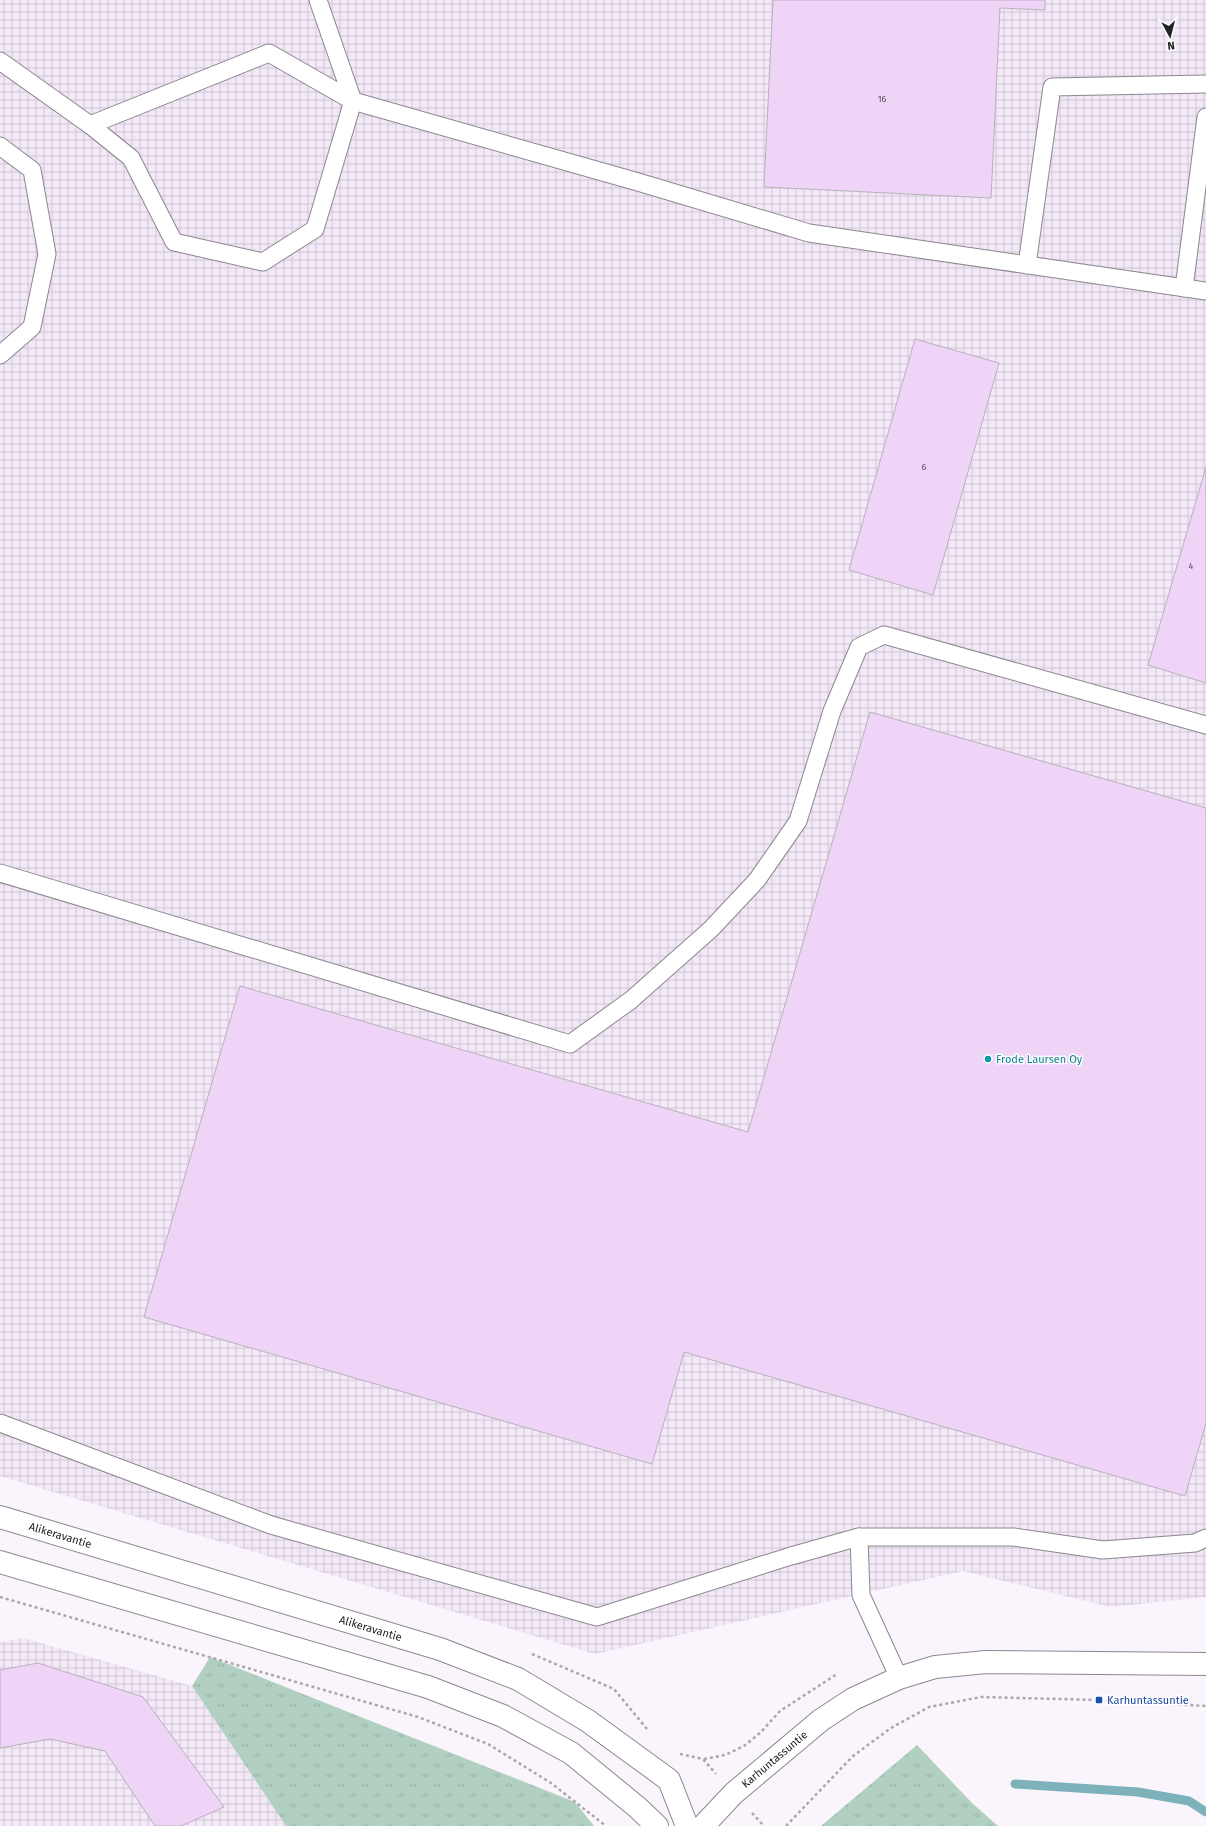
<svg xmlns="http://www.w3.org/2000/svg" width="1206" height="1826" font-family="'Fira Sans',sans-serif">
<defs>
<pattern id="industrial-grid" width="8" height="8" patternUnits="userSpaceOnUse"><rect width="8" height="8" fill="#f3e8f7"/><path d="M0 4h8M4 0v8" fill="none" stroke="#d0c7d3"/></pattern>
<pattern id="grass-tufts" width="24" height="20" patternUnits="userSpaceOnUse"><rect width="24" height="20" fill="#b2d0c1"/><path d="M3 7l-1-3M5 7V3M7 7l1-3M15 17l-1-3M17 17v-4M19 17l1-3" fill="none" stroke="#99b2a6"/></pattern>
</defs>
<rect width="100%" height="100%" fill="#faf5fc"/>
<g fill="url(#industrial-grid)">
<path d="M0,0H1206V1597L1111,1607L963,1571L595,1654L0,1476Z"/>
<path d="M23,1638L192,1686L286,1826H0V1642Z"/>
</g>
<g fill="url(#grass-tufts)">
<path d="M210,1657L575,1802L594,1826H286L192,1686Z"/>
<path d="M917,1745L972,1803L998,1826H821Z"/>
</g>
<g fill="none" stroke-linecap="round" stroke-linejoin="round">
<path stroke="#7eb2ba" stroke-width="9" d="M1015,1784L1138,1792L1189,1801L1206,1812"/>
</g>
<g fill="#efd4f8" stroke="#b7b2b9">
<path d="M773,0H1045V10L1000,8L991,198L764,187Z"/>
<path d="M915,339L999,363L933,595L849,570Z"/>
<path d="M1206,467V683L1148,665Z"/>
<path d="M870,712L1206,808V1423L1185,1496L684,1352L652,1464L144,1317L240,986L748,1132Z"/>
<path d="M38,1663L143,1697L224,1807L181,1826H155L105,1751L50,1739L0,1748V1670Z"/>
</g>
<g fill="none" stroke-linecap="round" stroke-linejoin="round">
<defs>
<g id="lane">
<path d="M0,61L90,125L131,158L174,242L263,262L315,229L353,101L318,0"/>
<path d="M90,125L269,53L353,101L638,182L809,233L1206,291"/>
<path d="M0,146L32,170L47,254L32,327L0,355"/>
<path d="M1027,265L1052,87L1206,84"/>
<path d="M1184,288L1206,117"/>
<path d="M0,873L570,1044L631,1000L711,929L757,880L798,821L832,711L859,647L884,635L1206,725"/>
<path d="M0,1423L271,1525L597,1617L791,1556L859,1537H1014L1103,1550L1195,1543L1206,1538"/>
<path d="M859,1537L861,1595L899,1678"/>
</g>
<g id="street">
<path id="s1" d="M0,1517L440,1649L518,1679L588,1721L669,1780L687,1826"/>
<path d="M0,1562L428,1687L503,1716L571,1753L637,1807L657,1826"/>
</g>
<g id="secondary">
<path id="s2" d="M703,1826L734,1793L821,1720L853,1699L899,1678L935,1667L986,1662L1206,1664"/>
</g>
</defs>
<use href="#lane" stroke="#8c878e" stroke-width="19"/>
<use href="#street" stroke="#8c878e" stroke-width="24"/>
<use href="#secondary" stroke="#8c878e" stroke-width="24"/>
<g stroke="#aaa6ac" stroke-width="2.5" stroke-dasharray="3 3" stroke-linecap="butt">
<path d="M0,1597L418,1717L488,1744L551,1783L606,1826"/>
<path d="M532,1654L614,1689L647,1729"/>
<path d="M680,1754L703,1759L716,1774"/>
<path d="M704,1759L725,1755L744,1746L760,1733L780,1711L837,1674"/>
<path d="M752,1813L764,1826"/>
<path d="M786,1826L853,1756L891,1728L929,1707L981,1697L1099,1700L1206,1706"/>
</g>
<use href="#lane" stroke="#fff" stroke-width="17"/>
<use href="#street" stroke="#fff" stroke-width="22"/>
<use href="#secondary" stroke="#fff" stroke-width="22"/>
</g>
<circle fill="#0f9aa8" stroke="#fff" stroke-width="1.5" cx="988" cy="1059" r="4"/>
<rect fill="#1a4fb4" stroke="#fff" stroke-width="1.5" x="1095" y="1696" width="8" height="8" rx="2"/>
<g text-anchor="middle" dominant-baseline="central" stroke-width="3" stroke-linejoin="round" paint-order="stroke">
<g font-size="9" fill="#554d58">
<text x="882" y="99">16</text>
<text x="924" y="467">6</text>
<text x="1191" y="566">4</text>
</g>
<g font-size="11" fill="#0d838f" stroke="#fff" text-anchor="start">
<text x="996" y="1059">Frode Laursen Oy</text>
</g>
<g font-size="11" fill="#222023" stroke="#fff">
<text stroke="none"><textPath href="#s1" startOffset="63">Alikeravantie</textPath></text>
<text stroke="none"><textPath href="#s1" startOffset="387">Alikeravantie</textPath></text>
<text stroke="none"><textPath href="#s2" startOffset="98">Karhuntassuntie</textPath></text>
</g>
<g font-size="11" fill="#164399" stroke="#fff" text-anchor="start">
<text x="1107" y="1700">Karhuntassuntie</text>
</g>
</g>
<g transform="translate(1170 36) rotate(173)" stroke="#ffffff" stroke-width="3" paint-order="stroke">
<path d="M0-3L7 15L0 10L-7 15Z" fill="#222023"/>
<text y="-6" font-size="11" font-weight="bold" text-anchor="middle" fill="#222023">N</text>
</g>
</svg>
